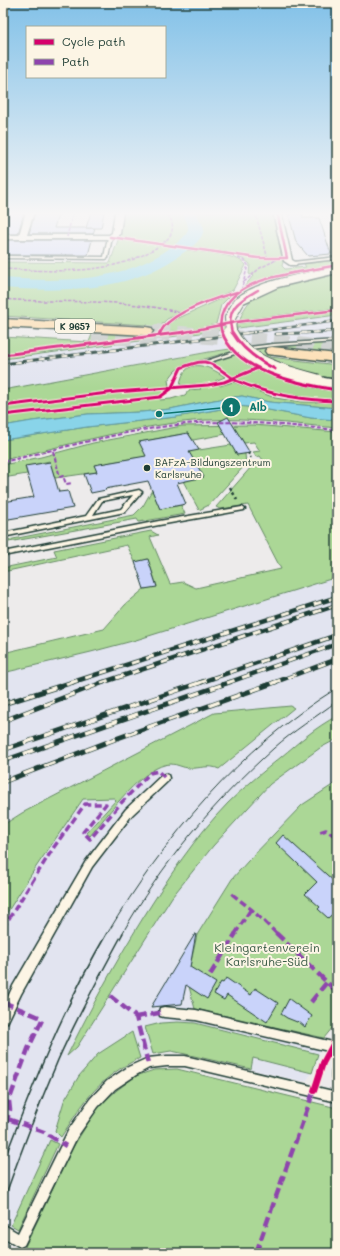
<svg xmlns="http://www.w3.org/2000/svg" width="340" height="1256" font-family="Mali,sans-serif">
<rect width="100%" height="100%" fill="#edebeb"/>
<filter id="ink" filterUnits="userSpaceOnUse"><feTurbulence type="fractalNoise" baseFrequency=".025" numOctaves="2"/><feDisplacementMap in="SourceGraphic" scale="8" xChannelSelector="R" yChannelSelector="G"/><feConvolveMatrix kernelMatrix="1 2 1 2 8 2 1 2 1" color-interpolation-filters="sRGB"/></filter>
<g filter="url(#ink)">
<g fill="#e2e4f0">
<path d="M337,315V340L273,343L209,352L3,390V359Z"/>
<path d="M337,577V716L305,737L262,772L228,804L195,842L162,888L122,952L94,1001L67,1055L77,1047L172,897L213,846L270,784L320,748L337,739V782L332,785L232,879L197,935L187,979L195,1009L324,1038L312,1073L306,1081H301L171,1051L153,1054L126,1064L100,1083L78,1111L61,1137L20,1223L16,1225L6,1246L3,1245L4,917L36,867L83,799L114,798L154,768L171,764L189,768L214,766L220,769L294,708L291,706L214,713L22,813L3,825V673L91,652L136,640Z"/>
</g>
<g fill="#abd796" stroke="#658a65">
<path d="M123,212H272L283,262L282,266L285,269L306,267L304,264L337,260V264L282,274L244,287L253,276L249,274L250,264C236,251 203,249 184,246L180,249C195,252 237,253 246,265L233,290L167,319L153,334L144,335L3,354V337L89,342L93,332L144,335L148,325L3,316V262L110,263L122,229Z"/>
<path d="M337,273V308L240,320C244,305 253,296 267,289Z"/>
<path d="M232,294L221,305L216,324L189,330L164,332L163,330L172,321Z"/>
<path d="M337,311V315L3,359V356L160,337L242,323Z"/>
<path d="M273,343L222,354L183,365L175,371L168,380L169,386L167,394L159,396L160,400L171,399L185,395L189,390L201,389L196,384L180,385C184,356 208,365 225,377L215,381L220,386L233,382L275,398L301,402L337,403V408L269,402L242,396L214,400L170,409L142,412L88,414L32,421L3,426V390L209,352Z"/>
<path d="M333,343L331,353L272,347L270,357L337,365V379C314,376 290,369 270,357L246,364C275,380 305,387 337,392V399C287,398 257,393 214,365V362L219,359C234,355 249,349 264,347C287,344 310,344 333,343Z"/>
<path d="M238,406L258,408L311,418L337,420V428C294,424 250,418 206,420C139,424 69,445 3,460V440L87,427L176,417Z"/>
<path d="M253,425L337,432V577L136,640L91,652L3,673V653L104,629L125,605L144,589L157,586L148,560L135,562L127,545L3,572V568L57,557L54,550L151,531L158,535L150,537L170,584L183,582L196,588L281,569L248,505L220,509L216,507L252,466L260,464L263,460L260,456L256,457L253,452L260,451L254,442L244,443L237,432L193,440L188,433L140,442L148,458L138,460L136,458L95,465L97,472L55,478L49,461L25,467L27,474L3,478V465L41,457L93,443L182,426Z"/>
<path d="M231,445L245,454L246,464L209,505L199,510L183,481L203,477L186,448L196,446L199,450Z"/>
<path d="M152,490L160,509L181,505L185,514L139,522L137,519L3,543V541L134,515L143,506Z"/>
<path d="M291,706L294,708L219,769C209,764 200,769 189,768C183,768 177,764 171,764C144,764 107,816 90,836L86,833L116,800L114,798L83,799L36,867L3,919V825L22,813L214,713Z"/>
<path d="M337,716V739L320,748L270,784L213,846L172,897L77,1047L67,1056C90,1009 115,963 143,918C168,878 195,837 228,803C244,787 263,772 281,757C299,742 316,727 337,716Z"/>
<path d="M337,782V1022L324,1038L195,1009L187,979L197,935L232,879L248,861L302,805Z"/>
<path d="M178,1022L195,1023L318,1054L312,1073L253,1058L251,1069L181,1053L171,1051L153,1054L145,1027L161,1023Z"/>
<path d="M132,1032L140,1058C99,1077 85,1100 61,1137L55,1131L64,1101L79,1076L98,1054Z"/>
<path d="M334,1061H337V1088C328,1080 330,1071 334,1061Z"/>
<path d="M177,1069L337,1108V1253H22L73,1147L98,1107L117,1090L136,1076L154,1070Z"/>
<path d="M50,1140L58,1144L18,1229L11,1225Z"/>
</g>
<path fill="#89d4e9" stroke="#5f98a1" d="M242,396L269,402L337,408V420L311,418L258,408L238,406L176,417L87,427L3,440V426L32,421L88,414L142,412L170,409L214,400Z"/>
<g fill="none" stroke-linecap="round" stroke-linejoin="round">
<path fill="#89d4e9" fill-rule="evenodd" d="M181,212H196L204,228C203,240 192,247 183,253C131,292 65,292 3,288V278C63,282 122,283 173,246C189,234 193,230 181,212Z"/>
</g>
<g fill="#c9d3fa" stroke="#1f3d34">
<path d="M9,212H24L18,234H3V227Z"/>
<path d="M35,212H59L54,228H95L93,234H29Z"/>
<path d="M91,212H104L101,228H86Z"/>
<path d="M288,212H302L303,218H319L331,254L308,256L296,242Z"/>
<path d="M3,240H92L88,255H3Z"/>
<path d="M228,417L250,453L237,455L218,422Z"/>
<path d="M188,433L199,450L189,452L204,477L177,483L186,504L160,509L148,481L105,489L106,490L91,493L84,474L97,472L94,465L146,456L139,442Z"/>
<path d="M50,462L59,492L68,491L73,508L3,520V502L34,497L25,466Z"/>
<path d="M148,559L157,587L144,589L135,562Z"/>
<path d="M283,835L337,884V910L328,918L318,909L320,907L305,894L317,882L276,843Z"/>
<path d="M195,934H196L190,967L216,983L207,999L186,985L182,1004L151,1007Z"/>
<path d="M226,978L251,995L255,988L278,1003L267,1022L227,995L224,1000L214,994L221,982L223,983Z"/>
<path d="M289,999L312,1016L305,1027L298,1021L297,1022L287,1018L281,1014Z"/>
</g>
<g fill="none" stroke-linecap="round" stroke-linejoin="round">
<path stroke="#c4c8c6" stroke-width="12" stroke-dasharray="12 6" stroke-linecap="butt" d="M146,331L166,333"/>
<g stroke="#c4c8c6" stroke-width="16" stroke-dasharray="16 8" stroke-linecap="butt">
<path d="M154,332L236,338L332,349"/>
<path d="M92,335L162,340"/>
</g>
<defs>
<g id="service">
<path d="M110,236L112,237L108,258L106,259L3,258V256L104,257L108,237Z"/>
<path d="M337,257V259L293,264L291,263L293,262Z"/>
<path d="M337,340V342L274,346L250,349L207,363L203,362L249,347L274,344Z"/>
<path d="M139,490L142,492L125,512L3,537V533L86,516L98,499ZM133,495L121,509L93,515L102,501Z"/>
<path d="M242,507L245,509L244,510L159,525L3,556V552L159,521Z"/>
<path d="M165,774L168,775L169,778L168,781L132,815L92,867L21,994L7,1023L3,1024V1008L13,986L86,861L126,809L162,775Z"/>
<path d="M164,1007L196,1010L337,1043V1053L196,1020L164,1017L160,1016L159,1012L160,1008Z"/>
<path d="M167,1056H185L337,1092V1102L185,1066H167L149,1068L136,1075L115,1089L98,1107L77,1137L24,1245L20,1247L3,1237V1224L18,1233L69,1129L90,1099L107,1081L128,1067L148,1058Z"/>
</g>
<g id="minor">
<path d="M26,212H34L27,235H109L112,233L115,212H123L120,234L110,239H3V235H19Z"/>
<path d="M273,212H281L292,260L297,263L296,265H290L284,261Z"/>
</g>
<g id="tertiary">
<path d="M337,267V273L278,287L239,305L233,302C250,281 311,272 337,267Z"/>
<path d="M318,377L337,380V388L314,384L312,381L314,378Z"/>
</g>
<g id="trunk">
<path d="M3,319L146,327L151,328L153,331L151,334L146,335L3,327Z"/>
<path d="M272,347L337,354V362L267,354L265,351L267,348Z"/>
</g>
</defs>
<use href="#service" stroke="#1f3d34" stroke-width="3"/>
<use href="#minor" stroke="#1f3d34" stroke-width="3"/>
<use href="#tertiary" stroke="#1f3d34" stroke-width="3"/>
<use href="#trunk" stroke="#1f3d34" stroke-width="3"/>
<path stroke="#1f3d34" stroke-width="2" stroke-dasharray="2 2" stroke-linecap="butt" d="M248,453L251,458"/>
<path stroke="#1f3d34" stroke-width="2.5" stroke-dasharray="3 3" stroke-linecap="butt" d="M230,487L237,500"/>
<use href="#service" fill="#fcf5e5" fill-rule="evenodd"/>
<use href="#minor" fill="#fcf5e5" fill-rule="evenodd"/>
<use href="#tertiary" fill="#fcf5e5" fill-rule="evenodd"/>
<use href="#trunk" fill="#fddcac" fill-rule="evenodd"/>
<g stroke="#1f3d34" stroke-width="1">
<path d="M107,934C165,837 240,748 337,688"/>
<path d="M122,934C161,864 214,802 274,748C293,731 316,717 337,701"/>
</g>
<g stroke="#1f3d34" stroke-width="1.5">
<path d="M3,1163C33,1084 64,1006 107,933"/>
<path d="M3,1202C20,1154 38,1107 58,1060C77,1017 100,975 123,933"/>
</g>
<defs>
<g id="rail-far3">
<path d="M247,333L337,321"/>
<path d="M305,333L337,331"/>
</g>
<g id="rail-far2">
<path d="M276,334L325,332"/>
<path d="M3,364L255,332"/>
</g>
<g id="rail-far1">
<path d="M70,683L337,597"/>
<path d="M101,683L337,605"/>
<path d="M199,683L337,635"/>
<path d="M227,683L337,644"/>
<path d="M273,683L337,659"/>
</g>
<g id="rail">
<path d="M3,704L73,682"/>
<path d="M3,721L104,682"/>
<path d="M3,750L202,682"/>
<path d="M3,761L230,682"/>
<path d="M3,782L118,738L276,682"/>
</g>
</defs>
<use href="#rail-far3" stroke="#1f3d34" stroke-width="2.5"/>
<use href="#rail-far2" stroke="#1f3d34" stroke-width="3"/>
<use href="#rail-far1" stroke="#1f3d34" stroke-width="4.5"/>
<use href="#rail" stroke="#1f3d34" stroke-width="5"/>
<use href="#rail-far3" stroke="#fcf5e5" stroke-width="1.5" stroke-dasharray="5" stroke-linecap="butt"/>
<use href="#rail-far2" stroke="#fcf5e5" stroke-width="2" stroke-dasharray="6" stroke-linecap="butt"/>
<use href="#rail-far1" stroke="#fcf5e5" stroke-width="3" stroke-dasharray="8" stroke-linecap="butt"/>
<use href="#rail" stroke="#fcf5e5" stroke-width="3.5" stroke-dasharray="11" stroke-linecap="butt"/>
<defs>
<path id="tertiary-bridge-far1" d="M231,333L230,318L239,302"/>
<path id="tertiary-bridge" d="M230,332C245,363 287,373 318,381"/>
</defs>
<use href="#tertiary-bridge-far1" stroke="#1f3d34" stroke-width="12" stroke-linecap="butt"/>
<use href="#tertiary-bridge" stroke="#1f3d34" stroke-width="15" stroke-linecap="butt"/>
<use href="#tertiary-bridge-far1" stroke="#fcf5e5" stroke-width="10"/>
<use href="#tertiary-bridge" stroke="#fcf5e5" stroke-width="13"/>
<g stroke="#8e44ad" stroke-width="1.5" stroke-dasharray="3.5 1.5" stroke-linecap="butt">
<path d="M255,212L268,259"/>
<path d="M67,237L73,212"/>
<path d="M238,258L245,261L248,265L241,291"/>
<path d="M3,269C57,271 117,277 163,243C175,234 175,223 166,212"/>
<path d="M244,282L260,268L276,260"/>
<path d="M3,299C63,304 126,297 184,314"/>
</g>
<g stroke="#8e44ad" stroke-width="2" stroke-dasharray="4.5 2" stroke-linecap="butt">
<path d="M53,451L60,477L63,476L66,484L72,483"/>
<path d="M3,462C67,447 131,428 197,423C244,420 291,426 337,430"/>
</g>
<g stroke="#8e44ad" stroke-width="3.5" stroke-dasharray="7 3.5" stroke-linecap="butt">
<path d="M320,832L326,830L335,836L337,835"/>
<path d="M232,894L251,909L277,934"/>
<path d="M3,928L54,847L85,804H106L83,832L90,839L122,802L150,773L158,771L165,778"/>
<path d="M235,934L251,909"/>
</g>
<g stroke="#8e44ad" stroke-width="4.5" stroke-dasharray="10 4.5" stroke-linecap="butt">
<path d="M276,933L337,992"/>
<path d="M210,975L236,933"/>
<path d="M110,996L136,1017L148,1063"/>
<path d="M3,1002L39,1017L42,1020L28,1049L9,1101L10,1110L3,1132"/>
<path d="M311,1002L327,982"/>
<path d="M136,1017L164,1012"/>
<path d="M8,1119L44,1132L66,1146"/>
<path d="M256,1253L315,1087"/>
</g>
<defs>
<g id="cycleway-far2">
<path d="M110,237L258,258H287L277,212"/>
<path d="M160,333C169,312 216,298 237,292"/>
<path d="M180,333L236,322L337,310"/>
<path d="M222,333C219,324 220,317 224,309C241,274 303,273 337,265"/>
<path d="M232,333C225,308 239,301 258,290"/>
</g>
<g id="cycleway-far1">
<path d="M222,332C236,372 299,384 337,390"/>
<path d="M232,332C242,349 257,360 275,369"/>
<path d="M159,335L160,332"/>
<path d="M3,355L185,332"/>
<path d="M3,406L116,392L208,385L224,382L258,368"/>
<path d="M3,415L160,397L171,389L181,368C188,365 197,361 205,362C217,364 227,376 237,381C269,395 303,400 337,401"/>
</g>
<path id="cycleway" d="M314,1091L323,1063L337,1037"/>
</defs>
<use href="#cycleway-far2" stroke="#fcf5e5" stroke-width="4"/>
<use href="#cycleway-far1" stroke="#fcf5e5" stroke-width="5"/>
<use href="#cycleway" stroke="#fcf5e5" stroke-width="8"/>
<use href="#cycleway-far2" stroke="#d6006c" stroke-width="2.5"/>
<use href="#cycleway-far1" stroke="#d6006c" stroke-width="3"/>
<use href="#cycleway" stroke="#d6006c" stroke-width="6"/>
</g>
</g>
<linearGradient id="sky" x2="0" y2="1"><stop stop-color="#82c1e8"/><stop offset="0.55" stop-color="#f7f6f6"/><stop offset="1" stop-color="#f7f6f6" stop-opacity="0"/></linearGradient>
<rect width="340" height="388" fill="url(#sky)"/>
<circle fill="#1f3d34" stroke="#fcf5e5" stroke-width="1.5" cx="147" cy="468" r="4"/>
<g text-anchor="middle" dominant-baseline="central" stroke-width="4" stroke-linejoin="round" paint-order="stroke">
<rect fill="#fcf5e5" stroke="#617469" stroke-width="1" x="55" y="319" width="40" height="14" rx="3"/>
<g font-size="9" font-weight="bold" fill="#1f3d34">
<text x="75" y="326">K 9657</text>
</g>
<g font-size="10" fill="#1f3d34" stroke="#fcf5e5" text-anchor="start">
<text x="155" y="462">BAFzA-Bildungszentrum<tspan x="155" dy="12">Karlsruhe</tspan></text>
</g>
<g font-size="12" fill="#3b5c48" stroke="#fcf5e5">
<text x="267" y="947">Kleingartenverein<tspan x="267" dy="14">Karlsruhe-Süd</tspan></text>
</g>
</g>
<path fill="none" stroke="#0f766e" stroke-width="1.5" d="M159 414L231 407"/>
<g fill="#0f766e" stroke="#fcf5e5" stroke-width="1.5">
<circle cx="159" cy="414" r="4"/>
<circle cx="231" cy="407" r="10"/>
</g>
<g font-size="12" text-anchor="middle" font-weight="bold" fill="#fff">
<text x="231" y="412">1</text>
</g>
<g font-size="11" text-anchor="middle" font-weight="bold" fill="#0f766e" stroke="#fcf5e5" stroke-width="4" stroke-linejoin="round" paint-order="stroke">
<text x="258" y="411">Alb</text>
</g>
<rect width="340" height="1256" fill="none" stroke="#fcf5e5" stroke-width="16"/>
<rect x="8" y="8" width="324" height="1240" fill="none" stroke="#1f3d34" stroke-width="1.5" filter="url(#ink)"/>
<rect x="26" y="26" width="140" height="52" fill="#fcf5e5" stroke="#a4ab9e"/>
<rect x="34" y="39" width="20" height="6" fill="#d6006c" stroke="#a4ab9e"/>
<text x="62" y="46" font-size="12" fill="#1f3d34">Cycle path</text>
<rect x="34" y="59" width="20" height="6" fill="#8e44ad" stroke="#a4ab9e"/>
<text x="62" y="66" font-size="12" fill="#1f3d34">Path</text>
</svg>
